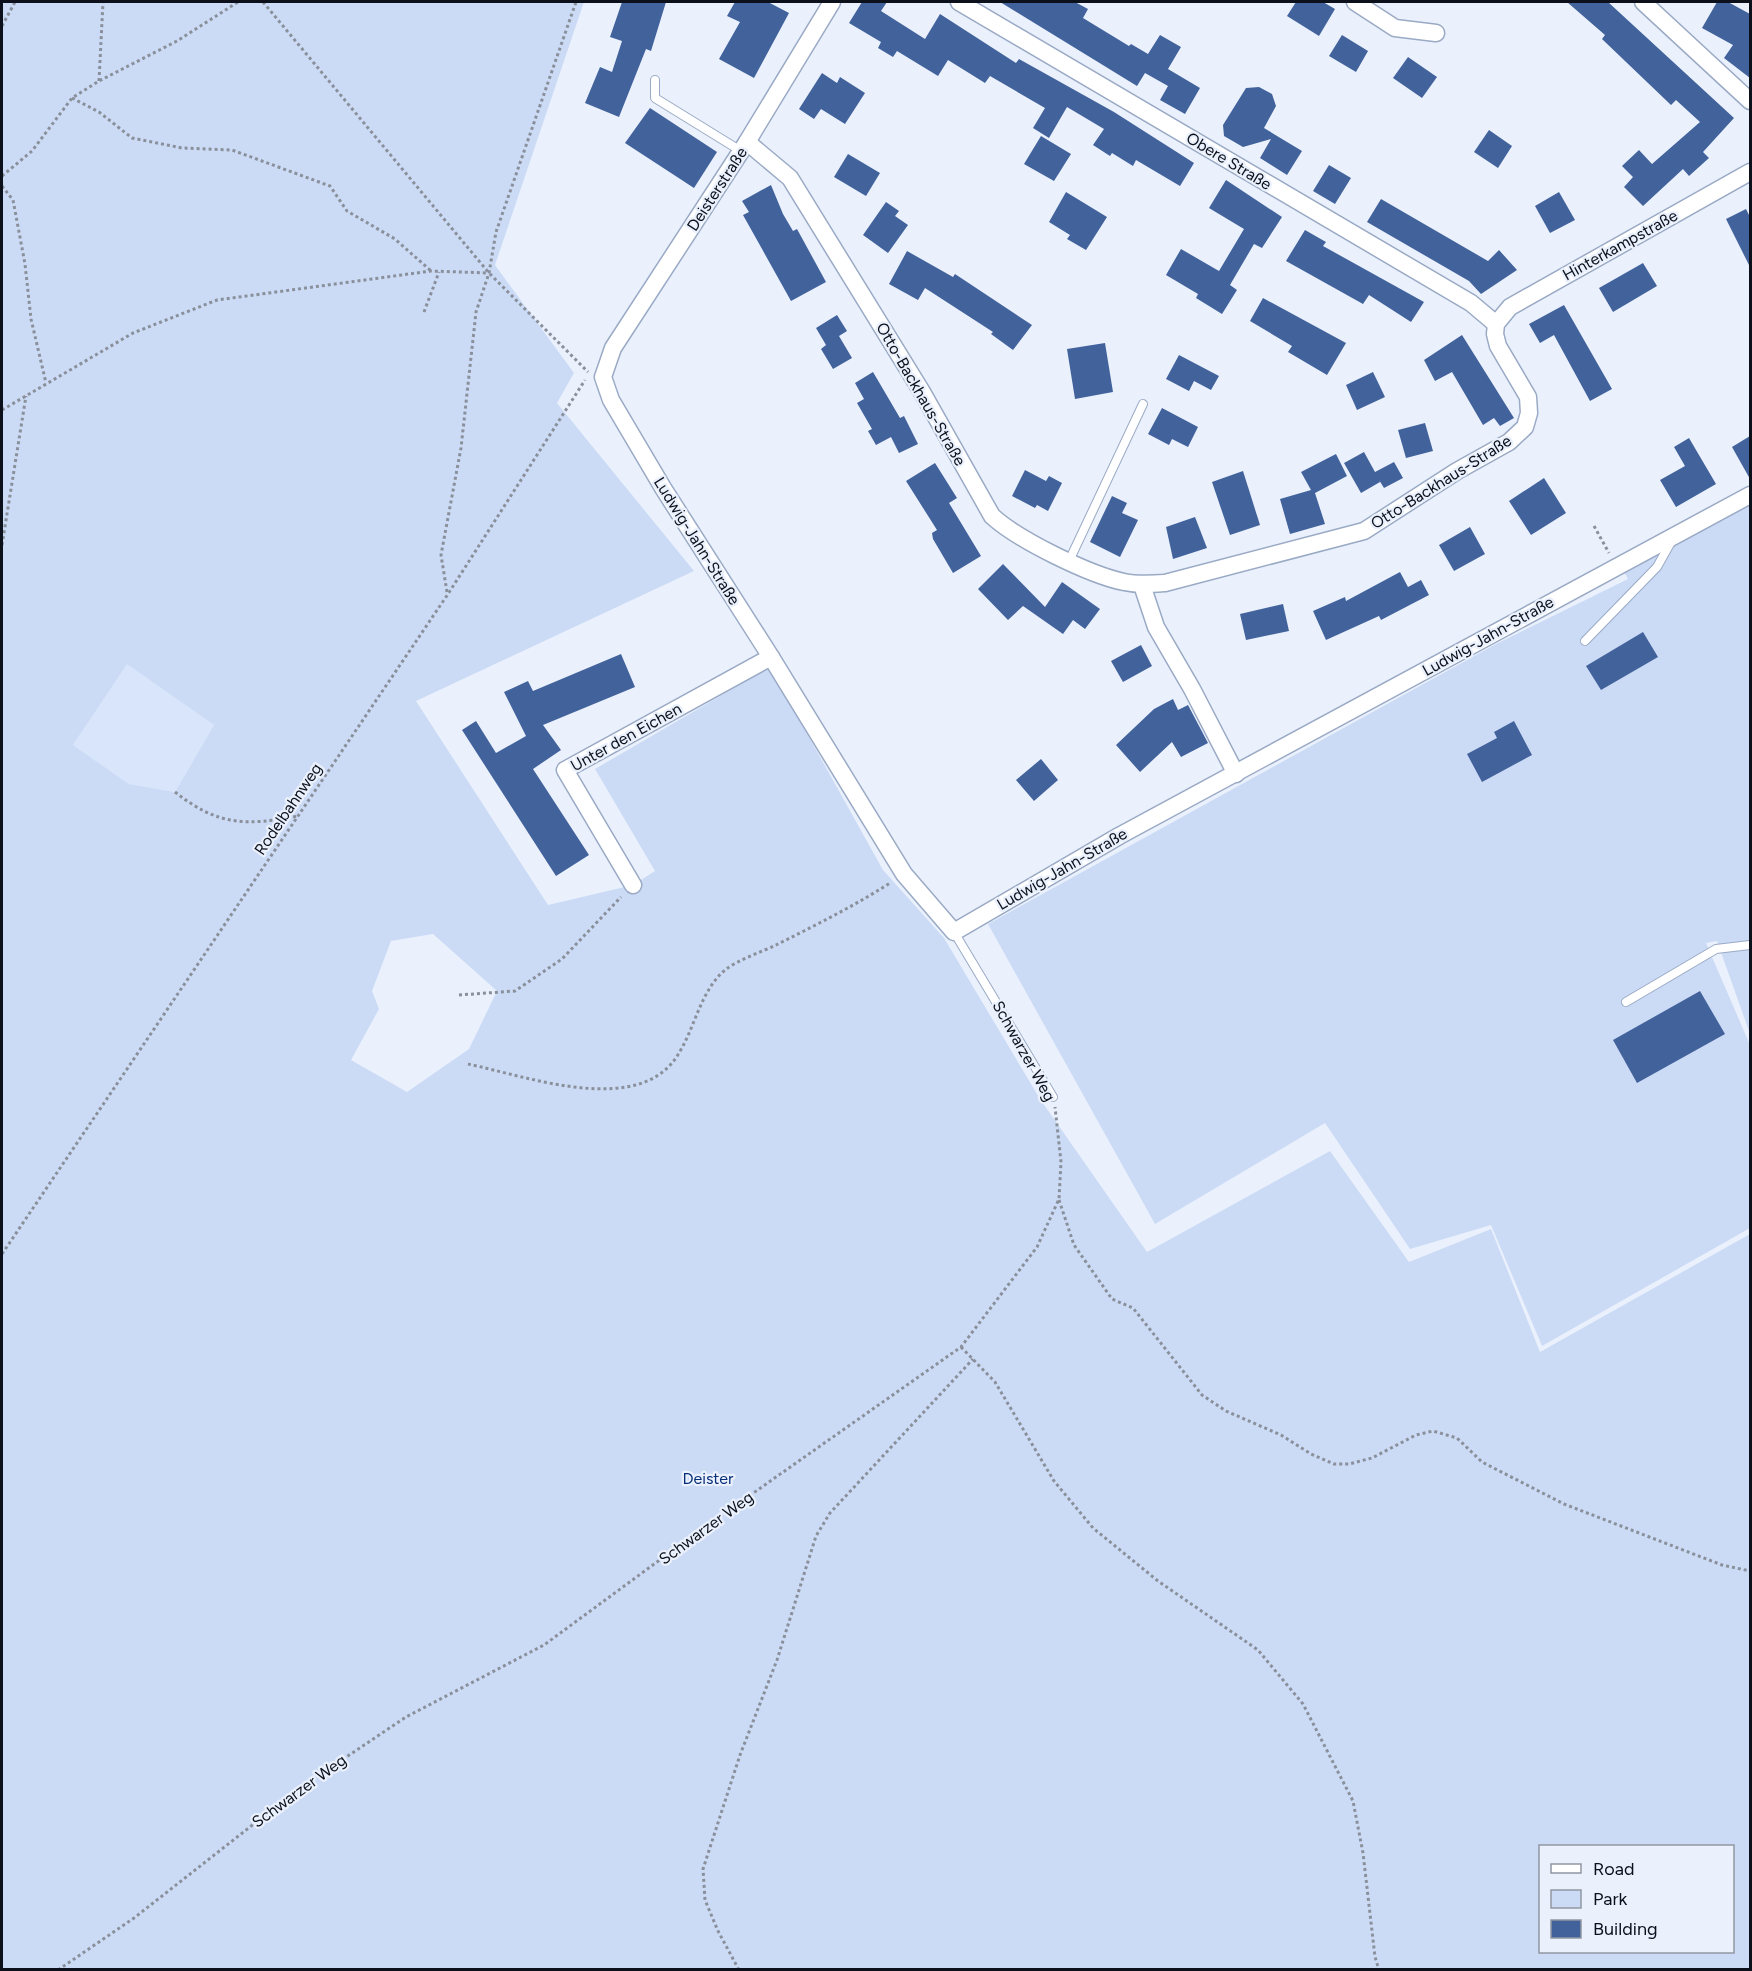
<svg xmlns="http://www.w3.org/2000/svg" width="1752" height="1971" font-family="Figtree,sans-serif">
<rect width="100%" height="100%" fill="#eaf1fd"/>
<path fill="#d8e5fa" d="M127,663L214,725L175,792L129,784L73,745Z"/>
<g fill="#ccdbf5" fill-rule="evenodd">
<path d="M2,2H584L495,265L574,373L557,403L694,571L416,701L548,905L633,885L655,871L595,769L770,667L883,870L944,938L1040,1099L1147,1252L1330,1151L1409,1262L1491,1229L1540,1352L1750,1234V1969L2,1970ZM127,664L214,725L175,792L129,784L73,745ZM433,934L497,991L469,1049L407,1092L351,1060L379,1009L372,991L391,941ZM1540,1846H1732V1952H1540Z"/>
<path d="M1750,505V1034L1717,941L1706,943L1750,1045V1228L1542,1346L1491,1225L1410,1249L1325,1123L1155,1224L988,924L1496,644L1628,579L1624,572Z"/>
</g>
<g fill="#42629c">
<path d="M622,2H666L651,51L646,49L619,117L585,103L600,67L612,72L622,41L610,37Z"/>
<path d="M735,2H768L789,13L754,78L719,59L740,22L727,16Z"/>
<path d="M862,2H887L881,11L925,39L940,14L1016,63L1019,59L1114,112L1194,163L1180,186L1136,160L1133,166L1112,153L1110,156L1093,145L1104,129L1067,107L1049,138L1033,128L1045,108L990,76L985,83L948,60L938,76L897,51L893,57L878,48L881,42L849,23Z"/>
<path d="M1000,2H1075L1088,9L1083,18L1129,46L1131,44L1148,54L1160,35L1181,47L1168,69L1200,88L1185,114L1160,100L1168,86L1145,73L1137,86Z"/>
<path d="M1296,2H1323L1335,9L1319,36L1287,16Z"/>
<path d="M1567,2H1608L1734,118L1703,152L1709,158L1689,176L1683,169L1643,206L1624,187L1633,177L1622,166L1639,150L1652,164L1700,122L1676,100L1671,105L1602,39L1605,35Z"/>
<path d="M1717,2H1728L1750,14V78L1724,58L1733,45L1702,28Z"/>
<path d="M1342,35L1368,51L1356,72L1329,56Z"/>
<path d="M1408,57L1437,77L1422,98L1393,78Z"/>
<path d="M822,73L837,83L840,77L865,93L845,124L821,109L814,119L799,109Z"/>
<path d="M1259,87L1272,94L1276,106L1264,128L1302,151L1287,175L1260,158L1271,139L1243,147L1224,136L1223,125L1246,88Z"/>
<path d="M650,108L717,152L694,188L625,143Z"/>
<path d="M1489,130L1512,146L1498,168L1474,152Z"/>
<path d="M1041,136L1071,154L1054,181L1024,164Z"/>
<path d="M848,154L880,173L866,196L834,177Z"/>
<path d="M1329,165L1351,178L1335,204L1313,191Z"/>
<path d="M1226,180L1282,217L1262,248L1254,244L1230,285L1237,290L1222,314L1196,298L1198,294L1166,275L1181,249L1219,271L1244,229L1209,208Z"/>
<path d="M771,185L783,214L793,231L797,229L826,282L791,301L743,215L749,212L742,201Z"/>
<path d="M1066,192L1107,217L1086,250L1067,239L1070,235L1049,222Z"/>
<path d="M1559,192L1575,220L1550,233L1535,206Z"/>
<path d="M1381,199L1488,261L1499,250L1517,270L1481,294L1469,281L1367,222Z"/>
<path d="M886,202L899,211L895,216L908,225L888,253L863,235Z"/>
<path d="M1746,209L1750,217V267L1726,219Z"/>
<path d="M1305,230L1326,242L1323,246L1424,302L1411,322L1369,295L1363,304L1286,261Z"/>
<path d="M907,251L953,277L955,274L1032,325L1013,350L991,334L993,332L925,288L918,300L889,284Z"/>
<path d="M1643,263L1657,286L1613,312L1599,288Z"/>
<path d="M1263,298L1346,343L1327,375L1288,352L1292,346L1250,321Z"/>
<path d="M1564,305L1612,389L1590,401L1554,335L1540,343L1529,324Z"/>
<path d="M837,315L847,331L839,336L852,358L833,369L821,349L826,345L816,328Z"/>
<path d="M1462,335L1514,418L1500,426L1494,418L1483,425L1452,372L1435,381L1424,360Z"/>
<path d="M1105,343L1113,392L1075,399L1067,349Z"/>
<path d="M1179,355L1219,376L1211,390L1194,381L1189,391L1166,379Z"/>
<path d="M873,372L900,418L904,416L918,444L899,453L891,437L876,445L868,431L872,429L857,403L864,399L855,383Z"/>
<path d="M1373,372L1385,397L1357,410L1346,385Z"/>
<path d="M1162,408L1198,427L1188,447L1172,439L1169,445L1148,434Z"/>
<path d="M1425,423L1433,451L1406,458L1398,430Z"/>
<path d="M1750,436V479L1732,447Z"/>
<path d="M1689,438L1716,484L1676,507L1660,480L1685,466L1674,447Z"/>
<path d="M1364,452L1375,472L1394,462L1403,478L1384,488L1379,480L1380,482L1361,493L1344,463Z"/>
<path d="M1336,454L1347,476L1315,493L1325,524L1290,534L1280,499L1311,490L1301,472Z"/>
<path d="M935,463L957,498L949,503L981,556L953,573L933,539L932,533L937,530L906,481Z"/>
<path d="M1025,470L1046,481L1049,476L1062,483L1048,511L1037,505L1035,508L1012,496Z"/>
<path d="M1243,471L1260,525L1230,535L1212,482Z"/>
<path d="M1544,478L1566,513L1531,535L1509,501Z"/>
<path d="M1112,496L1127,503L1122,513L1138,520L1120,557L1090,542Z"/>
<path d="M1195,517L1207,548L1173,559L1166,527Z"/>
<path d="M1470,527L1485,554L1454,571L1439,545Z"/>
<path d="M1003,564L1045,607L1062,582L1100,609L1085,629L1073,620L1063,634L1023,606L1008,620L978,589Z"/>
<path d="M1400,572L1408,587L1421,580L1429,595L1381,620L1379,616L1326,640L1313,611L1345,597L1346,601Z"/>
<path d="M1283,604L1289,631L1246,640L1240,614Z"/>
<path d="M1643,632L1658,657L1601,690L1586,666Z"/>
<path d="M1141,645L1152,666L1123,682L1111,661Z"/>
<path d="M621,654L635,687L543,725L561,750L533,769L589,855L556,876L462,730L476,721L496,753L526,736L504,692L528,681L533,691Z"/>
<path d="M1173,699L1178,710L1188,705L1208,743L1181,757L1172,742L1140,772L1116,745L1154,709Z"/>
<path d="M1514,721L1532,755L1482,782L1467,754L1497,738L1494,732Z"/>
<path d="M1041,759L1058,780L1034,801L1016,780Z"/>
<path d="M1700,991L1725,1034L1637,1083L1613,1040Z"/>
</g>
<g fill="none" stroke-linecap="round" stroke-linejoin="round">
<defs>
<g id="service">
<path d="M655,80V98L741,151"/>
<path d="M1069,561L1143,404"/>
<path d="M1585,641L1657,567L1671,542"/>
<path d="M954,932L1053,1097"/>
<path d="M1626,1002L1716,949L1750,945"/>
</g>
<g id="minor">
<path d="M832,2L747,142L613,348L603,377L611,400L663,488L771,657L904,874L954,932L1119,836L1750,495"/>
<path d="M959,2L1471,303L1496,324"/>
<path d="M1355,2L1395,28L1436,33"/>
<path d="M1643,2L1750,101"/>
<path d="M747,142L790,178L922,392L992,516C1018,540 1090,575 1124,582C1138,585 1151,584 1165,583L1364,531L1457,471L1509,442L1525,427L1529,413L1528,397L1498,346L1495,334L1496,324L1510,307L1750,172"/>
<path d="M1142,585L1156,627L1192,689L1236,774"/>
<path d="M633,885L565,770L771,657"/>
</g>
</defs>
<use href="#service" stroke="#9aaac5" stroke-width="10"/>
<use href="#minor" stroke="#9aaac5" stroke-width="19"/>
<g stroke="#8a909b" stroke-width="3" stroke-dasharray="3 3" stroke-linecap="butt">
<path d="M263,2L489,273L588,372"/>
<path d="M2,26L15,2"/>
<path d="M99,81L103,2"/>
<path d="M72,98L99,112L132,138L182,148L232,150L330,186L347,211L395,239L431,271"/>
<path d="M2,176L32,151L72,98L99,81L177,41L238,2"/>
<path d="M2,186L13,200L25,264L31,319L46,383"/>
<path d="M424,312L439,272"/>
<path d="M2,410L133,333L217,300L431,271L489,273"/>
<path d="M1594,526L1609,553"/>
<path d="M2,545L26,396"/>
<path d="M447,592L441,555L461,448L476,312L489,273L496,232L576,2"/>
<path d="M175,792C218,826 246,826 298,816"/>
<path d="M459,995L515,991L562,959L621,897"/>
<path d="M468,1064C526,1076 641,1119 679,1053C695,1027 701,990 725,970C739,959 762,952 778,944C816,925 854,906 890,883"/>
<path d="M1059,1200L1074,1245L1112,1299L1133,1308L1202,1395L1226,1411L1281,1435L1311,1454L1334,1464H1349L1372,1458L1416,1435L1433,1431L1457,1438L1482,1462L1564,1504L1722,1565L1750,1571"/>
<path d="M2,1254L448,594L585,380"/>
<path d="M961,1347L995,1382L1054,1481L1093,1528L1158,1581L1258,1650L1303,1704L1353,1801L1363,1853L1375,1957L1379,1970"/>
<path d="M58,1970L134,1918L297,1790L406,1717L544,1645L695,1534L961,1347L1037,1247L1059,1199L1061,1162L1055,1107"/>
<path d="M739,1970L718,1931L705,1900L703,1869L740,1755L777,1660L816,1536L830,1513L973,1359"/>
</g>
<use href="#service" stroke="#fff" stroke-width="8"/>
<use href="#minor" stroke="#fff" stroke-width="16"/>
</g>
<g text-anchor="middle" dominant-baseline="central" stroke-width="4.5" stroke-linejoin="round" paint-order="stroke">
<g font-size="16" fill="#0b101a" stroke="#eaf1fd">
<text transform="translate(1229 161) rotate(31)">Obere Straße</text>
<text transform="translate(717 189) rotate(-57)">Deisterstraße</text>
<text transform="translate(1620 245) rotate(-29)">Hinterkampstraße</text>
<text transform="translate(921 394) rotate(60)">Otto-Backhaus-Straße</text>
<text transform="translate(1441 482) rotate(-32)">Otto-Backhaus-Straße</text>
<text transform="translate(697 541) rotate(58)">Ludwig-Jahn-Straße</text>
<text transform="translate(1488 636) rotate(-29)">Ludwig-Jahn-Straße</text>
<text transform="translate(626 737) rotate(-29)">Unter den Eichen</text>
<text transform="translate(288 809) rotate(-56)">Rodelbahnweg</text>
<text transform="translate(1062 869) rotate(-30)">Ludwig-Jahn-Straße</text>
<text transform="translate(1024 1051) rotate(61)">Schwarzer Weg</text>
<text transform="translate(706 1528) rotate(-36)">Schwarzer Weg</text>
<text transform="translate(299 1791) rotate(-36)">Schwarzer Weg</text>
</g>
<g font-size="16" fill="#062e76" stroke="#eaf1fd">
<text x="708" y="1478">Deister</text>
</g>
</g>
<rect width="1752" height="1971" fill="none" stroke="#0b101a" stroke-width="6"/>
<rect x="1539" y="1845" width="195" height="108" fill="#eaf1fd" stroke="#9197a2" stroke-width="1.5"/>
<rect x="1551" y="1864" width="30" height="9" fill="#ffffff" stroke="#9197a2" stroke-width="1.5"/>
<text x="1593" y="1875" font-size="18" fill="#0b101a">Road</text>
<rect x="1551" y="1890" width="30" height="18" fill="#ccdbf5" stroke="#9197a2" stroke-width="1.5"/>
<text x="1593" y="1905" font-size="18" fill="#0b101a">Park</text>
<rect x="1551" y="1920" width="30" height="18" fill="#42629c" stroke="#9197a2" stroke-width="1.5"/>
<text x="1593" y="1935" font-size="18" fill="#0b101a">Building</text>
</svg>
